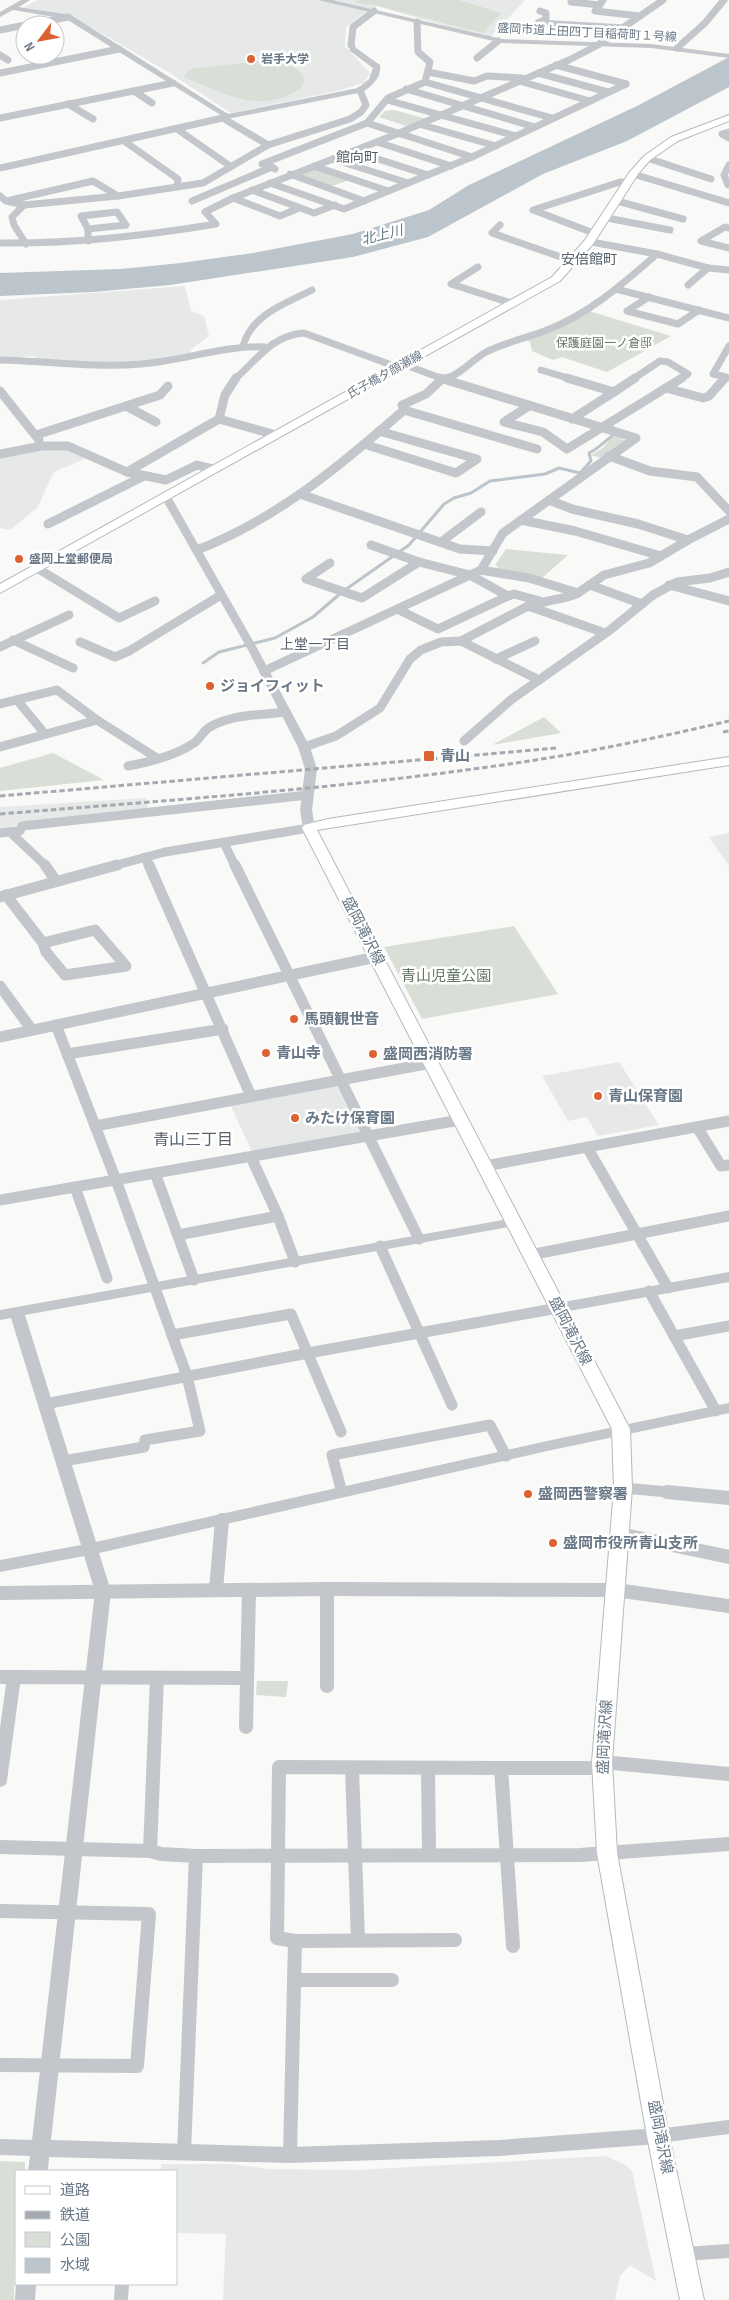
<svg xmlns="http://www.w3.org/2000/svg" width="729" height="2300" font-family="'Sofia Sans Condensed','Noto Sans JP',sans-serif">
<rect width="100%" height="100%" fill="#f9f9f7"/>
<g fill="#e7e8e8">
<path d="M37,0H525L489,39L377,6L368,10L346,27L345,46L370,73L364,83L337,91L231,113L168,72L72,16L24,7Z"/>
<path d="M185,286L191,311L204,316L209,336L190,350L193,354L144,363L101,364L36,358L35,356L0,358V300Z"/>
<path d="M63,447L89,457L54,472L37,508L10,530L0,528V457Z"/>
<path d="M146,798L148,808L18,824V830L0,831V807Z"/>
<path d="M729,833V866L709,837Z"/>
<path d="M619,1062L659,1125L598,1136L587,1117L568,1121L542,1076Z"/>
<path d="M330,1085L340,1088L360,1131L356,1135L253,1154L230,1104Z"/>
<path d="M606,2156L624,2164L632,2171L656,2281L630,2265L620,2276L615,2300H223L226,2234L176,2233V2171H161V2164H231L269,2169L357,2170Z"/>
</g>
<g fill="#d9ded6">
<path d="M361,0H459L501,13L483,33L370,4L365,5L355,2Z"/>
<path d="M270,60C282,63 301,66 305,80L301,88C260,116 223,93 184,77L190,69Z"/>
<path d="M394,110L427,119L409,127L379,117L385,111Z"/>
<path d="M315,168L349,180L332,186L301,175Z"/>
<path d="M589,311L671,336L607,372L562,357L553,360L532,351L530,342L525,339Z"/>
<path d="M617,436L626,441L601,458L591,455L603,448L610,439Z"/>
<path d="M506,549L568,555L541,579L501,570L495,565Z"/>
<path d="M544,717L561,733L492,745Z"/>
<path d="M53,753L104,780L0,791V768Z"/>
<path d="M514,926L558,994L422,1019L384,947Z"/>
<path d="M257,1681H288L286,1697L256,1695Z"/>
<path d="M0,2161L25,2162V2171H16L14,2300H0Z"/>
</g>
<path fill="#bcc5cb" d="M729,57V87L627,141L543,174L428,237L353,257L170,285L93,292L0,296V273L121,269L181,263L253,253L353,234L429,210L469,185L639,105Z"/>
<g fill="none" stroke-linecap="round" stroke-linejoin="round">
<path stroke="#bcc5cb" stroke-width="3" d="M203,663L219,652L275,638L313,617L342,592L409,545L444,504L454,498L471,493L490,481L545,474L559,468L580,473L591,461L589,453C601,447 605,440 614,435"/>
<defs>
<g id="secondary">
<path d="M729,115V121L678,141L650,160L638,174L593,244L560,281L0,593V584L552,277L585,240L629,173L644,156L671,137Z"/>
<path d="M729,757V765L317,830L630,1429L632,1488L612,1762L617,1853L669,2136L704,2300H680L647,2136L597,1853L592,1762L614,1488L612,1429L302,828L304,825L328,819Z"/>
</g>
</defs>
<use href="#secondary" stroke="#b5babf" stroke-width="2"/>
<g stroke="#c3c6ca" stroke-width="7">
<path d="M572,0L571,2L600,5"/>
<path d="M603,0L595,11L640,16"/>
<path d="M540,11L546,13V19L538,23L624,28"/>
<path d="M417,22L418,52L430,62L426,78"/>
<path d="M28,25L68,17"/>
<path d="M0,30L25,25"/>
<path d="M351,45L353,27L374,11"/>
<path d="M677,48L705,23L724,0"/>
<path d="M0,55L8,60"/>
<path d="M477,58L498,41"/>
<path d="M556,65L626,84"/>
<path d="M428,72L474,81L487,76L522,78"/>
<path d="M0,73L119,49"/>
<path d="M538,73L608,92"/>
<path d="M519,81L590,101"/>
<path d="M406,89L535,127"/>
<path d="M134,91L152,103"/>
<path d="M387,100L516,136"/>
<path d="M68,104L93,119"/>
<path d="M0,118L173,83"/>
<path d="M367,123L472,157"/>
<path d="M419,124L496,146"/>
<path d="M177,129L230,166"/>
<path d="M729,132L722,134L729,138"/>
<path d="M124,141L178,179L177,186"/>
<path d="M377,142L451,166"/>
<path d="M353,151L428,175"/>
<path d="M647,158L711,179"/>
<path d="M333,159L408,183"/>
<path d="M314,166L388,191"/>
<path d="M272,167L262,164L367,123L388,98L425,82L552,118"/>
<path d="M0,168L227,117L226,120L268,145"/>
<path d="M290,174L364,201"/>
<path d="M633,174L729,203"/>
<path d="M270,183L344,209L472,157L626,84"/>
<path d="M728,185L724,175L729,165"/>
<path d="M252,190L314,213L335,205"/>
<path d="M0,196L6,201L24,205L118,196L203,183L268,145L350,119L361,112L366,105L360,90"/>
<path d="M233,198L280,216L299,208"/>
<path d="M11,200L93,181L118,196"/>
<path d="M192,201L272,167L275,169"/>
<path d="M617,201L683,219"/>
<path d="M24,205L12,217L14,225L26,244"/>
<path d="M117,212L126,225L88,229L81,216Z"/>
<path d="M607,218L670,230"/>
<path d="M500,225L492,233L575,262"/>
<path d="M729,228L725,227L701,241L729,248"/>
<path d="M88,229V241"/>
<path d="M596,234L533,210L620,182H629"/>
<path d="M0,243C73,244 144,236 216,224L205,212L233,198L397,134L569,60L598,45L663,0"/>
<path d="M657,254L708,268L729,270"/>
<path d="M478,267L451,284L514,304"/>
<path d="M688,285L708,268"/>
<path d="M616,289L729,318"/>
<path d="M649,297L627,311L678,324L699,310"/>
<path d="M243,346C252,314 285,304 312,290"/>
<path d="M0,360C47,361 94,368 141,364C182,361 225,345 265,347"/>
<path d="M403,364L443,379"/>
<path d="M541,370L571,379"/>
<path d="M235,379C257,360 272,335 304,333L397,367"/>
<path d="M445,379C460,375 472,360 486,352C506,342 527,338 547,330C589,314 624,283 657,254L591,242"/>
<path d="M633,379L660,361L668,362L688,374L680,379"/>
<path d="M724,379L726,377L713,374L729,346"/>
</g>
<g stroke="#c3c6ca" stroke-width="9">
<path d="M567,378L614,392L572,419"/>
<path d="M666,388L703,398L709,396L725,378"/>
<path d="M0,391L39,440"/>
<path d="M614,392L635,378"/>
<path d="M126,406L156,422"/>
<path d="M529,406L504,422L543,432L567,449L682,378"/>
<path d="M404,410L537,449"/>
<path d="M219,419L276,435"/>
<path d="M36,435L160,395L168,386"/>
<path d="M364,444L456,473L477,459L379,431"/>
<path d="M0,454L41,446H68L127,472L166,480L197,465L213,469"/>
<path d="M609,456L650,471L697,477L729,511"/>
<path d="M127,472L219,419L225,395L236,378"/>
<path d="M300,494L460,549L493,551"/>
<path d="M549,500L572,509L638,524L688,540L729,519"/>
<path d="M521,520L575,531L661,556"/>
<path d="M48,524L144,476"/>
<path d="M441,542L481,512"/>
<path d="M371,545L419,562L470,575L508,596L438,629L397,609"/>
<path d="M197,550C277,519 340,466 404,410L402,405L426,394L441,380L449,378"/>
<path d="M330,563L306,579L362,598L419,562"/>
<path d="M37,568L119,618L155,601"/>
<path d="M481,570L529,578L578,593L604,575L649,563L688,540"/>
<path d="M590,585L642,604"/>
<path d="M669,585L729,601"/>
<path d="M508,596L514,594L540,601"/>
<path d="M531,607L605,633"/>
<path d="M13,640L73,668"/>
<path d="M461,641L539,680"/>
<path d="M80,642L115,657L129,651L221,595"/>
<path d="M0,647L69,615"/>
<path d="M496,659L535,641"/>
<path d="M264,671L481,570L503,533L636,438L440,378"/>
<path d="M17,700L45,734"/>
<path d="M0,704L57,690L97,720L157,758"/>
<path d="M464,741L512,699L610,630L653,595L677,582L710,578L729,572"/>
<path d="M0,747L97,720"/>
<path d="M304,747L336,736L380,708L410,659L421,650L441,642L461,641L530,605L531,607C546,598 563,601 578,593"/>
<path d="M128,766C150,762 175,756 194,743C200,739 203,731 210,727C232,714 261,715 286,712"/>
<path d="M10,832L46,866"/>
<path d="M0,833L20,831L22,826L308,795"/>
<path d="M224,843L235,866"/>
<path d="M145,857L149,866"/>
<path d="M113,866L165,852L309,828"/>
</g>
<g stroke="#c3c6ca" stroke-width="11">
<path d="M45,865L56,881"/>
<path d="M149,865L251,1096"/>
<path d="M235,865L419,1239"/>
<path d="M6,895L43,943"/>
<path d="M0,897L117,865"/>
<path d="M95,930L126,966L65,975L46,952L43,943Z"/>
<path d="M0,986L32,1030"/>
<path d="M56,1025L116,1180L172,1335L291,1314L341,1432"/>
<path d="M0,1037L376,957"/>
<path d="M67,1054L223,1029"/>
<path d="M95,1126L431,1063"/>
<path d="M697,1127L721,1166L729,1165"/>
<path d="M587,1147L668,1288"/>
<path d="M485,1166L729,1121"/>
<path d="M155,1173L194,1280"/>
<path d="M75,1187L107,1278"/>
<path d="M0,1200L460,1120"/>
<path d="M278,1216L295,1262"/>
<path d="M178,1235L278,1216L251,1157"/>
<path d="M380,1246L452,1405"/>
<path d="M530,1255L729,1216"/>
<path d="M649,1291L716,1411"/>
<path d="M674,1336L729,1326"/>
<path d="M45,1404L308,1353L558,1308"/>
<path d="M63,1461L144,1447L145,1440L200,1431L187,1376L172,1335"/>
<path d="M623,1488L680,1493"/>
<path d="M341,1489L332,1455L490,1425L506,1456"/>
</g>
<g stroke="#c3c6ca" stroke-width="14">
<path d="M667,1492L729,1498"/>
<path d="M620,1534L729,1557"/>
<path d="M327,1589V1686"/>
<path d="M216,1590L222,1520"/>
<path d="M0,1593L327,1589L616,1590L729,1606"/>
<path d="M0,1677L247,1678"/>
<path d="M246,1727L249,1590"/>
<path d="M602,1762L729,1774"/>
<path d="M352,1768L358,1940"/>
<path d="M428,1768L429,1855"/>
<path d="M501,1768H602"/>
<path d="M0,1780L14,1677"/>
<path d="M0,1847L150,1851L161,1854L196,1856L580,1855L729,1844"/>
<path d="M150,1851L157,1678"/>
<path d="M0,1911L149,1914L137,2066L0,2065"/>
<path d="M295,1941L277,1938L279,1767L501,1768L513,1946"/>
<path d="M294,1980H392"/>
<path d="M658,2136L729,2127"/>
<path d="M184,2152L196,1856"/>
<path d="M290,2155L295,1941L455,1940"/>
<path d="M684,2254L729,2251"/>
<path d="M121,2300L122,2284"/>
</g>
<g fill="#c3c6ca" fill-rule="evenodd">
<path d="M21,0H30L19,7L71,15L228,114L358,88L369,79L373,68L350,51L348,43H354L356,48L380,65C382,77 372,86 363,92L227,119L66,19L13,10L0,17V12Z"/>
<path d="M318,0H332L502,39L651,44L729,54V58L651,48L502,43Z"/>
<path d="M165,492L170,495L257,648L310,747L317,769L312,810L315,828L313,831L309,832L303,828L300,810L305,769L298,747L247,648L160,495Z"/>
<path d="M514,1218L521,1222L519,1225L25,1315L96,1542L547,1441L729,1403V1413L547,1451L99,1553L111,1591L51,2140L290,2147L499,2140L658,2128L665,2130L668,2136L665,2142L658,2144L499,2156L290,2163L49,2157L48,2171H28L30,2156L0,2155V2139L32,2140L95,1591L84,1556L0,1572V1560L81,1545L11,1318L0,1320V1310Z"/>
<path d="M729,1272V1282L558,1313L551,1308L558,1303Z"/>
<path d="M16,2283L36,2284L35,2300H15Z"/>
</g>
<use href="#secondary" fill="#fff" fill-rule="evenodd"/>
<g stroke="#a4aab0" stroke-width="3" stroke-dasharray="5.5 3" stroke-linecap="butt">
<path d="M723,732L729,731"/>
<path d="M0,796L557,748"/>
<path d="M0,814C183,799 367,787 548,758C609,748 669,735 729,721"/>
</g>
</g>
<g fill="#de6132" stroke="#fff" stroke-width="2">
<circle cx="251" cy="59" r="5"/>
<circle cx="19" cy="559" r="5"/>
<circle cx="210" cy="686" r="5"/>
<rect x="423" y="750" width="12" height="12" rx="2.5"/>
<circle cx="294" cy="1019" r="5"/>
<circle cx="266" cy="1053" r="5"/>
<circle cx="373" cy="1054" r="5"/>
<circle cx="598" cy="1096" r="5"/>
<circle cx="295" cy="1118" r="5"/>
<circle cx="528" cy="1494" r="5"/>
<circle cx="553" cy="1543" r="5"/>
</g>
<g text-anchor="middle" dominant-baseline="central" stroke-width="5" stroke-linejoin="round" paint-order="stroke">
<g font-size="12" fill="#697887" stroke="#fff">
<text transform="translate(587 33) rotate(3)">盛岡市道上田四丁目稲荷町１号線</text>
<text transform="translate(385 375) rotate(-29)">氏子橋夕顔瀬線</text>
</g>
<g font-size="12" font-weight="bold" fill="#697887" stroke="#fff" text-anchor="start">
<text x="261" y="59">岩手大学</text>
<text x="29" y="559">盛岡上堂郵便局</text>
</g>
<g font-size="12" fill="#667964" stroke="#fff">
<text x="604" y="343">保護庭園一ノ倉邸</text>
</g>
<g font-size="14" fill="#57626c" stroke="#fff">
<text x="357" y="157">館向町</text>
<text x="589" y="259">安倍館町</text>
<text x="315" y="644">上堂一丁目</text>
</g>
<g font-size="14" font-style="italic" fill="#657982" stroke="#fff">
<text transform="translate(382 235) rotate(-14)">北上川</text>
</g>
<g font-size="15" font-weight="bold" fill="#697887" stroke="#fff" text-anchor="start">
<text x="220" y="686">ジョイフィット</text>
<text x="440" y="756">青山</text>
<text x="304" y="1019">馬頭観世音</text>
<text x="276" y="1053">青山寺</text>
<text x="383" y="1054">盛岡西消防署</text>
<text x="608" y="1096">青山保育園</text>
<text x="305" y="1118">みたけ保育園</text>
<text x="538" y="1494">盛岡西警察署</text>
<text x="563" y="1543">盛岡市役所青山支所</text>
</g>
<g font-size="15" fill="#697887" stroke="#fff">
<text transform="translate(363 931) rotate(63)">盛岡滝沢線</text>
<text transform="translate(570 1331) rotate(63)">盛岡滝沢線</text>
<text transform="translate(605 1737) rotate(-87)">盛岡滝沢線</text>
<text transform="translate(660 2137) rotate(79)">盛岡滝沢線</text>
</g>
<g font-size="15" fill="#667964" stroke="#fff">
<text x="446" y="976">青山児童公園</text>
</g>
<g font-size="16" fill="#57626c" stroke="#fff">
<text x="193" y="1140">青山三丁目</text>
</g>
</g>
<rect x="15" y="2170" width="162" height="115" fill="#ffffff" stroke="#c3c9cf"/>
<rect x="25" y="2186" width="25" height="8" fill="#ffffff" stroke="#c3c9cf"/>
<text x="60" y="2195" font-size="15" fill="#697887">道路</text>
<rect x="25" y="2211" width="25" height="8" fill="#a4aab0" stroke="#c3c9cf"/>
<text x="60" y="2220" font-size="15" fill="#697887">鉄道</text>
<rect x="25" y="2232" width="25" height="15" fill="#d9ded6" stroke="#c3c9cf"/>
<text x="60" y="2245" font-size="15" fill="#697887">公園</text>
<rect x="25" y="2258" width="25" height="15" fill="#bcc5cb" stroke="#c3c9cf"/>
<text x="60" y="2270" font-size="15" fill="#697887">水域</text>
<g transform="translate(40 40) rotate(238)"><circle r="24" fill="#ffffff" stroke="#c3c9cf"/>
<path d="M0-4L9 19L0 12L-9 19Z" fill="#de6132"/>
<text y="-8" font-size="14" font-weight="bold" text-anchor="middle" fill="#697887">N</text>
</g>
</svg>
